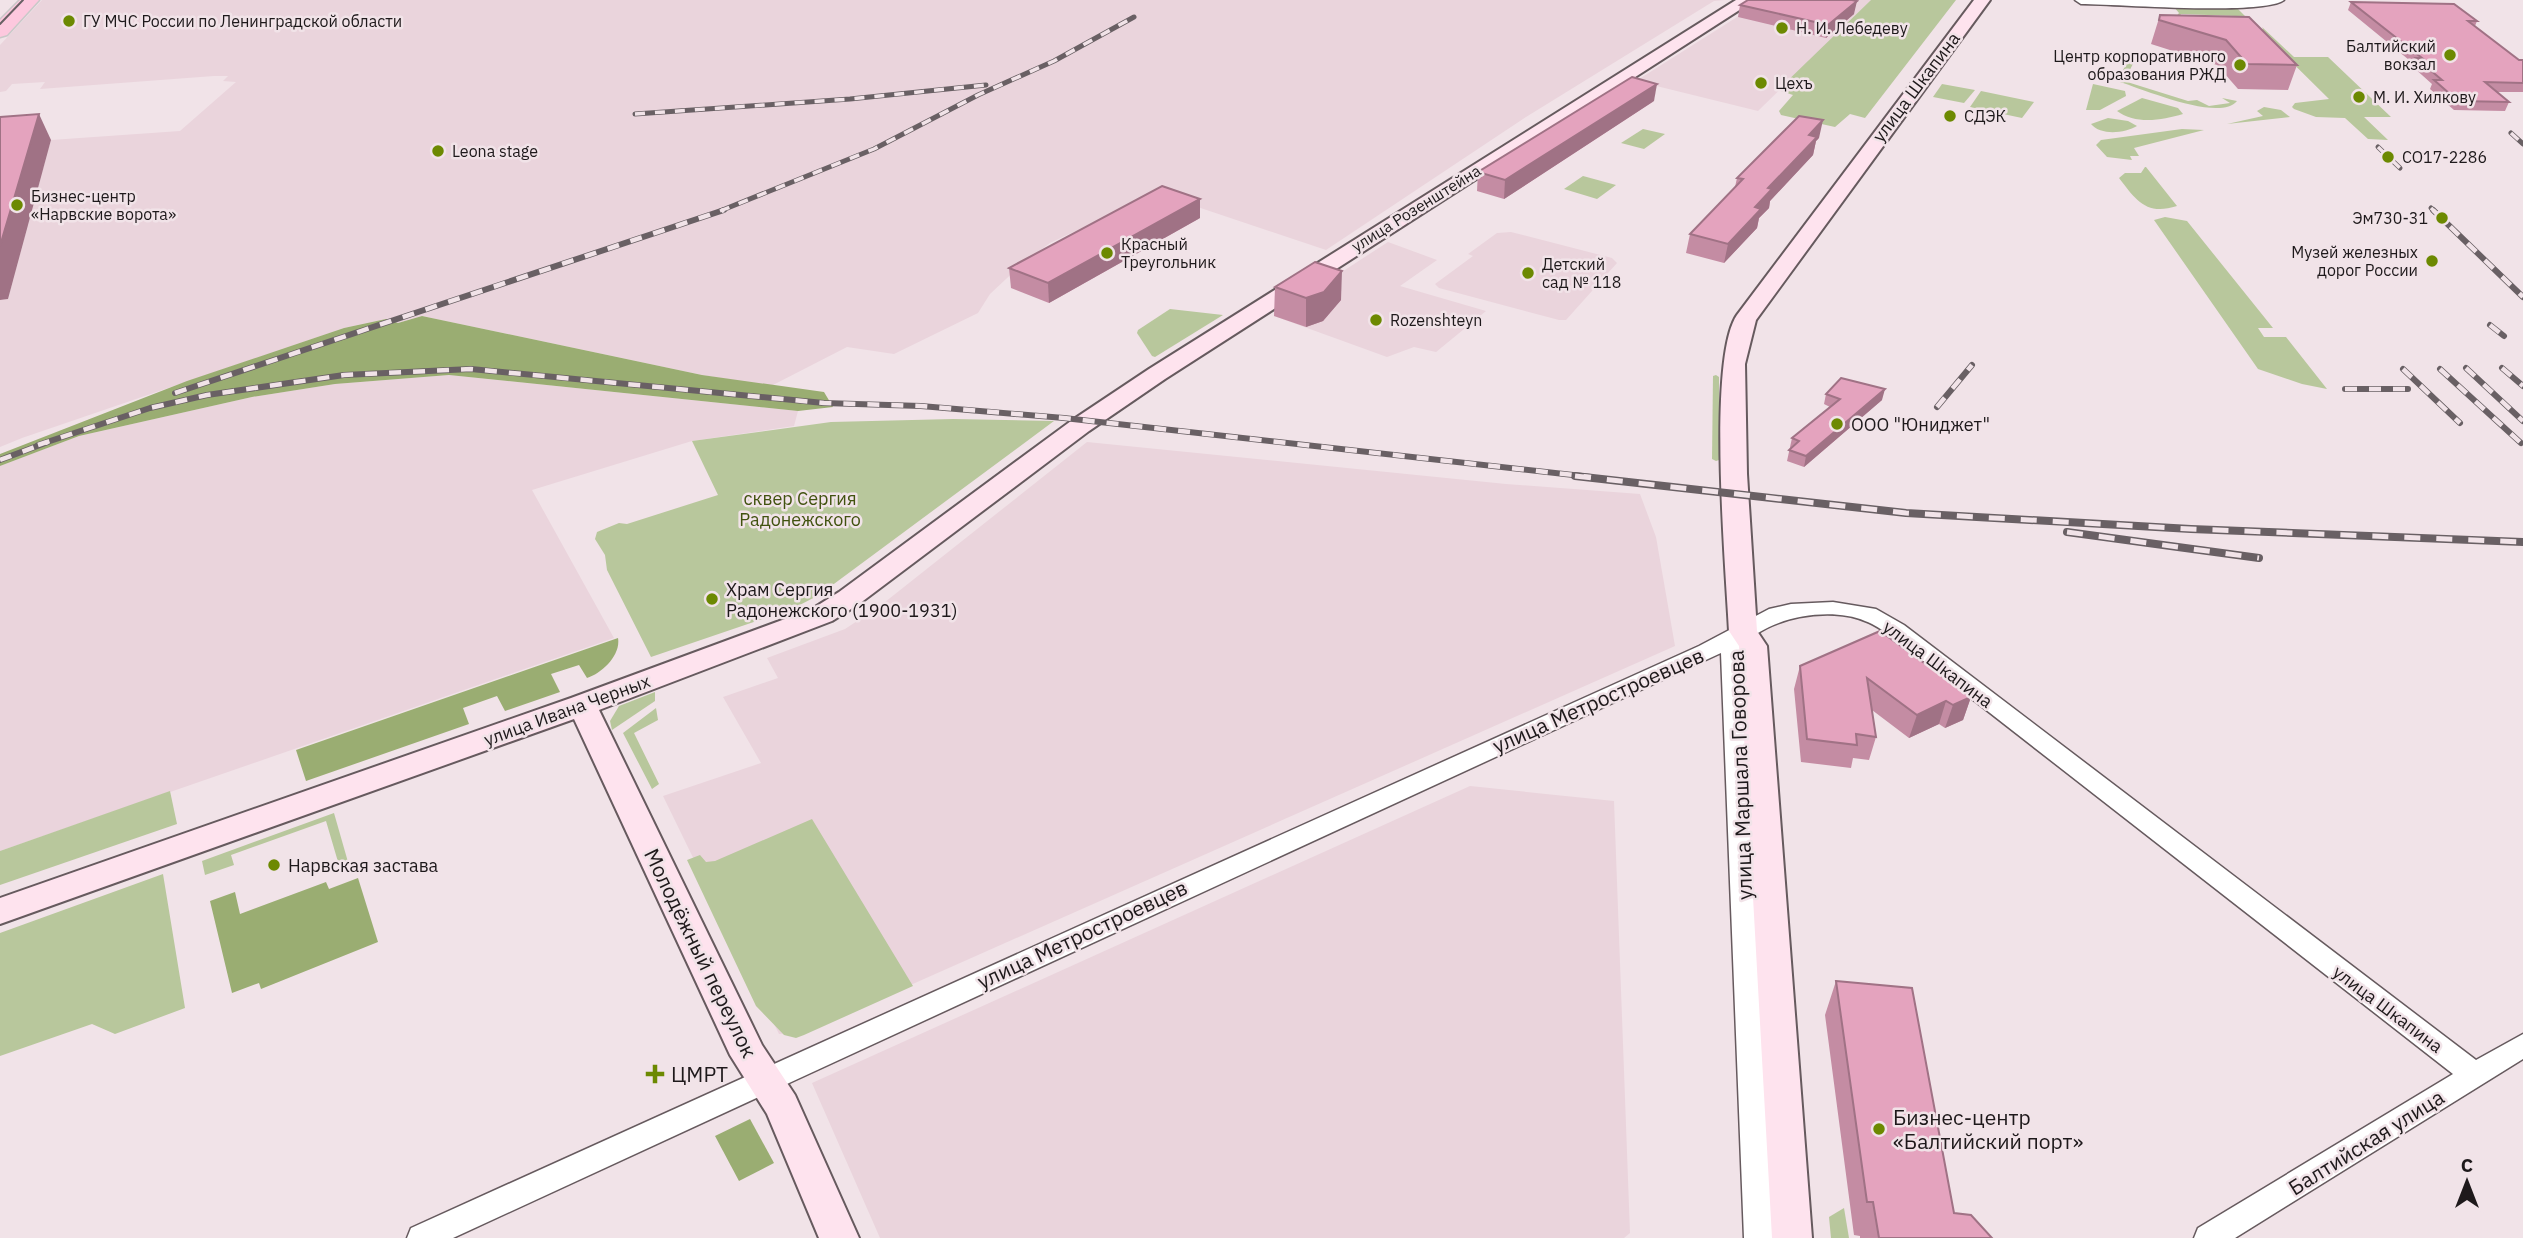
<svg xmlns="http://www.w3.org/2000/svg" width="2523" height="1238" font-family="'IBM Plex Sans',sans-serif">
<rect width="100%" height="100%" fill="#f1e3e8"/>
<g fill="#ead4dc">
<path d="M42,0H1725L1714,1L1526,117L1326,250L1156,193L1050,243L1023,263L990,294L978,313L894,354L847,347L771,386L702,375L422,316L398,323L386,319L344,328L22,438L0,447V300L8,299L51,140L180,131L236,82L223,81L228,76H214L40,89L45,82L12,84L6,91L0,92V45Z"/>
<path d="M1764,0H1871L1758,111L1636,81Z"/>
<path d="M1511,232L1612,258L1617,263L1566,320H1559L1439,288L1435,284L1473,256L1468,254L1497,233Z"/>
<path d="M1388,242L1437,260L1400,286L1486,311L1436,352L1414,347L1387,357L1274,316Z"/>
<path d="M449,375L798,411L794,426L692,441L532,490L614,638L0,851V466L79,436L252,397L335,384Z"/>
<path d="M1087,442L1506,484L1640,494L1656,537L1675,646L915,983L802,1032L779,1034L663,796L761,763L723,697L778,678L767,658L845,629L880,606Z"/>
<path d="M1470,786L1614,801L1630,1233L1624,1238H880L812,1083Z"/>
</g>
<g fill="#b8c79c">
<path d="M1871,0H1956L1865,118L1850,114L1835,127L1781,115L1779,111L1793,95L1778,90Z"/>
<path d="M2174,7L2238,9L2245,16V23H2236L2235,16L2181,14L2171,29H2166L2179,13Z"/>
<path d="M2262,27L2294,57H2328L2391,117H2364L2388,140L2368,139L2345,118L2316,117L2294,109L2292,107L2295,103L2329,99L2260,31L2263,29Z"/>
<path d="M2130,58L2135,60L2124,81L2188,101L2197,100L2209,106L2230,103L2222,98L2237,101C2220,122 2145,90 2120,82L2117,80Z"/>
<path d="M1942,84L1975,90L1964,103L1933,97Z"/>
<path d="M2093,84L2125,91L2126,96L2100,110H2086Z"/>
<path d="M1981,91L2034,102L2022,118L1970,107Z"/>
<path d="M2142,98L2178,108L2183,114C2162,120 2136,125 2117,111Z"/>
<path d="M2264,107L2281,110L2290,117L2227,124L2263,116L2257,111Z"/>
<path d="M2108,118L2128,121L2137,126C2125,133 2101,136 2091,124Z"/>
<path d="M1643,129L1665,134L1644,149L1621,143Z"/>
<path d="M2182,129L2204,130L2134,148L2139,156H2130L2132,160L2107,157L2096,145L2101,140Z"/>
<path d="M2145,167H2146L2177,206C2146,216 2136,200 2119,178L2125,173H2141Z"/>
<path d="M1583,176L1616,185L1597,199L1564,189Z"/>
<path d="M2165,217L2187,221L2273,328H2258L2264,337H2286L2327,389L2302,384L2258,369L2154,220Z"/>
<path d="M1170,309L1223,315L1155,357L1152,356L1137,333L1138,330Z"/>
<path d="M1716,375L1719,377V460L1716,461L1712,459L1713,376Z"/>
<path d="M953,419L1054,421L819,595L792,609L651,657L607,570L605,555L595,539L597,532L619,523L627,524L718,495L692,441L831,422Z"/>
<path d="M655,692V701L612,730L610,721L619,706Z"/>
<path d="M656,708L658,720L634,733L659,784L652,789L623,733Z"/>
<path d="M170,791L177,824L0,885V851Z"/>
<path d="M334,813L350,869L341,872L326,821L231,855L234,865L205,875L202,861Z"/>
<path d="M812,819L913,986L804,1035L796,1038L784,1035L756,1006L687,860L700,855L706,862L715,861Z"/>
<path d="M163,874L185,1008L115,1034L92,1024L0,1056V933Z"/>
<path d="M1844,1208L1849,1238H1831L1829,1217Z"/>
</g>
<g fill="#9aad72">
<path d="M422,316L702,375L824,392L833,407L798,411L449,375L335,384L252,397L79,436L0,466V454L187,381L344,328L386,319L398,323Z"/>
<path d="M618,638C621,655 602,673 587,678L579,665L551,674L560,692L505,711L497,696L463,708L469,724L306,781L296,750Z"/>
<path d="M358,878L378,942L261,989L259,983L232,993L210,901L235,892L240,914L326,882L329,889Z"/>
<path d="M750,1119L774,1163L739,1181L715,1136Z"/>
</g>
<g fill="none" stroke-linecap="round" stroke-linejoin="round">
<defs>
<g id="street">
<path d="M2075,0H2284C2263,16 2116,4 2081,4Z"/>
<path d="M1833,602L1876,609L1904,625L2476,1060L2523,1034V1059L2235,1238H2194L2198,1228L2453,1074L1890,635C1882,630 1874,624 1865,621C1830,606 1766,617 1742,647L1774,1238H1744L1721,653L453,1238H407L411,1228L1699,646L1769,609L1791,604Z"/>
</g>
<g id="secondary">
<path d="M1736,0H1755L1165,379L1089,431L859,604L832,621L599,710L762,1045L795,1095L859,1238H819L767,1114L730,1055L574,719L0,924V898L571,698L812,609L839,592L1071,421L1149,369Z"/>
<path d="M1974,0H1990L1756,320L1745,364L1747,474L1757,631L1767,646L1812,1238H1772L1739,646L1729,631C1726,570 1707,359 1737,315Z"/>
</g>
<path id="primary" d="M20,0H39L7,35L0,37V20Z"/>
</defs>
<use href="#street" stroke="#665a5e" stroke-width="3"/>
<use href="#secondary" stroke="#665a5e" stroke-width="4"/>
<use href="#primary" stroke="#c9c8c8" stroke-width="3"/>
<use href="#street" fill="#fff" fill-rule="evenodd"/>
<use href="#secondary" fill="#fee3ee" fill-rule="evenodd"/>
<use href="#primary" fill="#fdc8de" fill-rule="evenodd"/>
<path stroke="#696064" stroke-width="2" d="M0,24L23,0"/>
<defs>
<g id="rail-far2">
<path d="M635,114L850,99L986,85"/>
<path d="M2511,133L2523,144"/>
<path d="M2378,147L2400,168"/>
<path d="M2431,208L2434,211"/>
<path d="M720,211L874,149L978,95L1054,61L1134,17"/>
</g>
<g id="rail-far1">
<path d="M2433,210L2523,297"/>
<path d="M2490,325L2504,336"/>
<path d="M2466,368L2523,421"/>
<path d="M2502,368L2523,386"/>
<path d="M2403,369L2460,423"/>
<path d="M2440,369L2521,443"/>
<path d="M2345,389H2408"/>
<path d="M175,393L724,210"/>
<path d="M1937,407L1972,365"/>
<path d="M38,445L150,408L207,395L344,375L471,369L824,403L921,406L1064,418L1591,477"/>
<path d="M0,460L48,442"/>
</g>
<g id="rail">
<path d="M1575,476L1906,513L2191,529L2523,542"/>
<path d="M2067,532L2259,558"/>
</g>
</defs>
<use href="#rail-far2" stroke="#696064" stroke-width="5"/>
<use href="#rail-far1" stroke="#696064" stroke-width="6"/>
<use href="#rail" stroke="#696064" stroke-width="8"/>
<use href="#rail-far2" stroke="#f1e3e8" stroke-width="3.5" stroke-dasharray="10" stroke-linecap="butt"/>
<use href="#rail-far1" stroke="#f1e3e8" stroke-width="4.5" stroke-dasharray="12" stroke-linecap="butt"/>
<use href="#rail" stroke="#f1e3e8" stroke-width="5" stroke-dasharray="16" stroke-linecap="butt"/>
</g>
<g fill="#c48ca3">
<path d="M2351,2L2477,21L2475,26L2519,60H2523V92H2497L2509,102L2505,111L2454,110L2430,89L2432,84L2413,67L2414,64L2348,10Z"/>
<path d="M1740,5L1854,14L1826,38L1738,17Z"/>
<path d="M2160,15L2297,65L2288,90L2238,89L2217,65L2151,44Z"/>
<path d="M1654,101L1504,199L1477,191L1478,172Z"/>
<path d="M1819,138L1816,141L1813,155L1770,201L1769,208L1759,218L1757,228L1724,263L1686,253L1690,234L1735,187L1737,178Z"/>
<path d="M1200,218L1049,303L1011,288L1009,268Z"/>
<path d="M1275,287L1341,300L1323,321L1306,327L1274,316Z"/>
<path d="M1826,394L1882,400L1804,467L1787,461L1792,438L1830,407L1824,404Z"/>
<path d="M1800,666L1971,697L1963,720L1945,728L1939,724L1909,738L1872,710L1876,737L1869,760L1853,758L1851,768L1801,762L1794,689Z"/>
<path d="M1836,981L1954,1213L1992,1238H1860V1236L1854,1235L1825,1015Z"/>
</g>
<g fill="#a07285">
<path d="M1857,1L1854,14L1826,38L1828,25Z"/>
<path d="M1657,84L1654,101L1504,199L1505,180Z"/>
<path d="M39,114L51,140L8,299L0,300V246Z"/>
<path d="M1823,120L1819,138L1816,141L1813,155L1770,201L1769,208L1759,218L1757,228L1724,263L1728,244L1768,188L1809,135Z"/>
<path d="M1200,199V218L1049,303L1048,283Z"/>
<path d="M1342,271L1341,300L1323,321L1306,327V298Z"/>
<path d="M1885,389L1882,400L1804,467L1806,456Z"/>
<path d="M1971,697L1963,720L1945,728L1953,705Z"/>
<path d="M1946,701L1939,724L1909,738L1917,715Z"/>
</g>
<g fill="#e4a3be" stroke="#a07285" stroke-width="2">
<path d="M1748,0H1852L1857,1L1828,25L1740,5Z"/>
<path d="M2351,2L2454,4L2477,21H2468L2519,60H2523V83L2485,82L2509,102L2458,101L2434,80H2442L2416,58H2422Z"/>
<path d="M2160,15L2249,17L2297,65L2247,64L2226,40L2159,20Z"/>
<path d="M1632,77L1657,84L1505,180L1478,172Z"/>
<path d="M39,114L0,246V117Z"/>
<path d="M1799,116L1823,120L1809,135L1817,137L1768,188L1772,189L1755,207L1761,209L1728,244L1690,234L1743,179L1737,178Z"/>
<path d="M1162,186L1200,199L1048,283L1009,268Z"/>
<path d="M1315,262L1342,271L1324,292L1306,298L1275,287Z"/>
<path d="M1841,378L1885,389L1806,456L1789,450L1799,441L1792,438L1840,399L1826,394Z"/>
<path d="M1880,631L1971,697L1953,705L1946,701L1917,715L1867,678L1876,737L1856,734L1857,745L1807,739L1800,666Z"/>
<path d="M1836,981L1912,988L1954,1213L1971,1215L1992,1238H1879L1873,1202H1867Z"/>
</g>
<g fill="#6c8901" stroke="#f1e3e8" stroke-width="2.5">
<circle cx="69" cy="21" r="7"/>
<circle cx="1782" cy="28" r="7"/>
<circle cx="2450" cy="55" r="7"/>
<circle cx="2240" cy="65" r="7"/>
<circle cx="1761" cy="83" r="7"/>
<circle cx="2359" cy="97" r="7"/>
<circle cx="1950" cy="116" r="7"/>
<circle cx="438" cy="151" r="7"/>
<circle cx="2388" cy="157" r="7"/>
<circle cx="17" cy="205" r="7"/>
<circle cx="2442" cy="218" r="7"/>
<circle cx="1107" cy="253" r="7"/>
<circle cx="2432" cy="261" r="7"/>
<circle cx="1528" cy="273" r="7"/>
<circle cx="1376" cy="320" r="7"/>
<circle cx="1837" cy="424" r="7"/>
<circle cx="712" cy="599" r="7"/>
<circle cx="274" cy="865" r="7"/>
<path d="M651.5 1063.5h7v7h7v7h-7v7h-7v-7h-7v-7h7z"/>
<circle cx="1879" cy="1129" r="7"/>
</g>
<g text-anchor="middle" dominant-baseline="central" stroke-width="5" stroke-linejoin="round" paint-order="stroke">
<g font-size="16" fill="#1e191b" stroke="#f1e3e8" text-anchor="start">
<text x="83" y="21">ГУ МЧС России по Ленинградской области</text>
<text x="1796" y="28">Н. И. Лебедеву</text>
<text x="2436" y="46" text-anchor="end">Балтийский<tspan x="2436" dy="18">вокзал</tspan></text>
<text x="2226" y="56" text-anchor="end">Центр корпоративного<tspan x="2226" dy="18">образования РЖД</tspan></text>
<text x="1775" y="83">Цехъ</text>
<text x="2373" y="97">М. И. Хилкову</text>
<text x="1964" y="116">СДЭК</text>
<text x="452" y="151">Leona stage</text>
<text x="2402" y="157">СО17-2286</text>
<text x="31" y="196">Бизнес-центр<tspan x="31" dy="18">«Нарвские ворота»</tspan></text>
<text x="2428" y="218" text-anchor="end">Эм730-31</text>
<text x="1121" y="244">Красный<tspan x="1121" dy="18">Треугольник</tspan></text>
<text x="2418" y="252" text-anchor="end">Музей железных<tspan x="2418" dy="18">дорог России</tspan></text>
<text x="1542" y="264">Детский<tspan x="1542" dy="18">сад № 118</tspan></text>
<text x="1390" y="320">Rozenshteyn</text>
</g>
<g font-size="16" fill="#1e191b" stroke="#f1e3e8">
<text transform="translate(1416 208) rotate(-32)">улица Розенштейна</text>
</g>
<g font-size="18" fill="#1e191b" stroke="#f1e3e8">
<text transform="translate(1916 87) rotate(-53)">улица Шкапина</text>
<text transform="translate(1938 664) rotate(37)">улица Шкапина</text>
<text transform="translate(567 710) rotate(-20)">улица Ивана Черных</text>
<text transform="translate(2388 1009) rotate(37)">улица Шкапина</text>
</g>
<g font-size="18" fill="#1e191b" stroke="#f1e3e8" text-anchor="start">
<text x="1851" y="424">ООО "Юниджет"</text>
<text x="726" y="589">Храм Сергия<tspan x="726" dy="21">Радонежского (1900-1931)</tspan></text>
<text x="288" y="865">Нарвская застава</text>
</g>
<g font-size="18" fill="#41520f" stroke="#f1e3e8">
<text x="800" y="498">сквер Сергия<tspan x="800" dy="21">Радонежского</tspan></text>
</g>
<g font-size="21" fill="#1e191b" stroke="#f1e3e8">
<text transform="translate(1598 700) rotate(-24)">улица Метростроевцев</text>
<text transform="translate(1740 775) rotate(-92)">улица Маршала Говорова</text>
<text transform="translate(1082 934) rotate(-25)">улица Метростроевцев</text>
<text transform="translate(701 953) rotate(64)">Молодёжный переулок</text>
<text transform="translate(2366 1142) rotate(-32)">Балтийская улица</text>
</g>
<g font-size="21" fill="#1e191b" stroke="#f1e3e8" text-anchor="start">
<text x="671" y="1074">ЦМРТ</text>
<text x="1893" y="1117">Бизнес-центр<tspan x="1893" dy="24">«Балтийский порт»</tspan></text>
</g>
</g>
<g transform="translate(2467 1182)" stroke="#f1e3e8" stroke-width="5" paint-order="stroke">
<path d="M0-5L12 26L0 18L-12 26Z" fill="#1e191b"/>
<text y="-10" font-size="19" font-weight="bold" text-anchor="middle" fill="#1e191b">С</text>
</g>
</svg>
